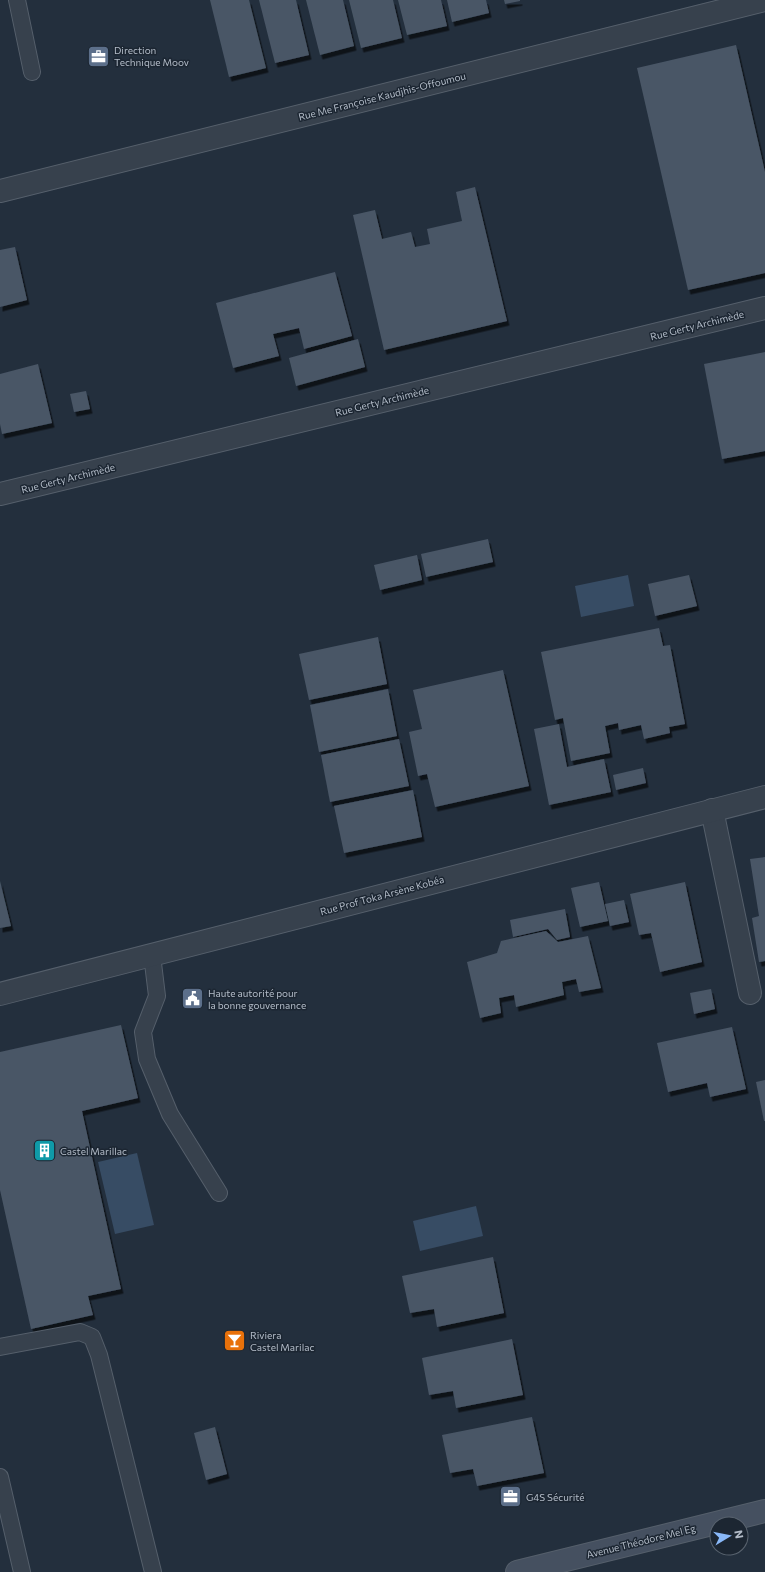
<svg xmlns="http://www.w3.org/2000/svg" width="765" height="1572" font-family="Commissioner,sans-serif">
<defs>
<filter id="shadow"><feDropShadow dx="2.5" dy="4.5" stdDeviation="0" flood-color="#0009"/></filter>
</defs>
<rect width="100%" height="100%" fill="#232f3d"/>
<g fill="#374c64">
<path d="M628,575L634,606L581,617L575,586Z"/>
<path d="M137,1153L154,1225L115,1234L98,1162Z"/>
<path d="M476,1206L483,1236L420,1251L413,1221Z"/>
</g>
<g fill="#495666" filter="url(#shadow)">
<path d="M210,0H249L266,68L229,77Z"/>
<path d="M259,0H296L309,55L275,63Z"/>
<path d="M306,0H343L354,46L320,55Z"/>
<path d="M349,0H393L402,38L361,48Z"/>
<path d="M398,0H441L447,26L407,35Z"/>
<path d="M447,0H486L489,13L452,22Z"/>
<path d="M504,0H520V1L505,4Z"/>
<path d="M736,45L765,172V273L688,290L637,68Z"/>
<path d="M475,187L507,321L384,350L353,215L375,210L382,239L411,232L415,247L430,244L427,229L462,221L456,192Z"/>
<path d="M15,247L27,300L0,307V250Z"/>
<path d="M335,272L352,336L304,349L299,328L273,334L279,356L233,368L216,303Z"/>
<path d="M358,339L365,367L296,386L289,358Z"/>
<path d="M765,352V451L722,459L704,364Z"/>
<path d="M38,364L52,423L2,434L0,424V374Z"/>
<path d="M86,391L90,409L74,412L70,394Z"/>
<path d="M488,539L493,562L426,577L421,554Z"/>
<path d="M417,555L422,580L380,590L374,565Z"/>
<path d="M689,575L697,606L655,616L648,584Z"/>
<path d="M659,628L663,646L670,645L685,724L669,727L670,733L644,739L641,725L619,730L618,723L605,726L610,753L571,761L563,718L555,720L541,652Z"/>
<path d="M378,637L387,684L309,700L299,654Z"/>
<path d="M503,670L529,786L435,807L427,774L418,776L409,732L422,729L413,690Z"/>
<path d="M388,689L397,736L319,752L310,705Z"/>
<path d="M559,724L567,767L604,759L611,792L549,805L534,729Z"/>
<path d="M399,739L409,786L330,802L321,755Z"/>
<path d="M643,768L646,783L616,790L613,775Z"/>
<path d="M413,790L422,837L344,853L334,806Z"/>
<path d="M765,857V961L759,962L752,918L759,916L750,859Z"/>
<path d="M0,881L11,926L0,928Z"/>
<path d="M599,882L608,921L580,927L571,888Z"/>
<path d="M685,882L702,962L660,972L651,933L639,935L630,894Z"/>
<path d="M624,900L629,922L610,926L605,904Z"/>
<path d="M565,909L570,937L557,940L548,929L513,937L510,920Z"/>
<path d="M546,931L558,942L588,936L601,988L579,992L576,979L562,982L564,995L516,1007L514,995L499,998L501,1013L480,1018L467,962L497,953L501,941Z"/>
<path d="M711,989L715,1009L694,1014L690,993Z"/>
<path d="M121,1025L138,1098L82,1111L121,1289L88,1296L93,1315L31,1329L0,1190V1052Z"/>
<path d="M732,1027L746,1089L710,1097L707,1083L668,1092L657,1043Z"/>
<path d="M765,1080V1121H764L756,1082Z"/>
<path d="M493,1257L504,1313L437,1327L434,1309L410,1313L402,1276Z"/>
<path d="M512,1339L523,1395L456,1408L453,1391L429,1395L422,1358Z"/>
<path d="M532,1417L544,1473L477,1486L473,1469L450,1473L442,1435Z"/>
<path d="M215,1427L227,1474L206,1480L194,1433Z"/>
</g>
<g fill="none" stroke-linecap="round" stroke-linejoin="round">
<defs>
<g id="lane">
<path d="M17,0L32,72"/>
<path d="M152,955L157,996L143,1032L147,1059L170,1114L219,1193"/>
<path d="M0,1347L80,1332L92,1337L99,1355L153,1572"/>
<path d="M0,1477L22,1572"/>
</g>
<g id="street">
<path d="M0,191L765,0"/>
<path d="M0,494L765,308"/>
<path d="M712,810L750,993"/>
<path d="M0,994L765,797"/>
</g>
<path id="secondary" d="M517,1572L765,1511"/>
</defs>
<use href="#lane" stroke="#555f6b" stroke-width="18"/>
<use href="#street" stroke="#555f6b" stroke-width="24"/>
<use href="#secondary" stroke="#555f6b" stroke-width="24"/>
<use href="#lane" stroke="#37414d" stroke-width="16"/>
<use href="#street" stroke="#37414d" stroke-width="22"/>
<use href="#secondary" stroke="#455060" stroke-width="22"/>
</g>
<defs>
<symbol id="office-square" viewBox="-11 -11 22 22"><rect x="-9" y="-9" width="18" height="18" rx="4" fill="#5c6f8a" stroke="#1c2632"/><path d="M-6-3h4V-5.5h4V-3h4V5H-6ZM-1-4.5V-3h2v-1.5ZM-6 0V1H6V0Z" fill="#fff"/></symbol>
<symbol id="civic-square" viewBox="-11 -11 22 22"><rect x="-9" y="-9" width="18" height="18" rx="4" fill="#5c6f8a" stroke="#1c2632"/><path d="M-.6-6.5H3V-4.5H.6V-3L4-1V1h2V6H-6V1h2V-1L-.6-3ZM-1.2 2.5V6h2.4V2.5Z" fill="#fff"/></symbol>
<symbol id="building-square" viewBox="-11 -11 22 22"><rect x="-9" y="-9" width="18" height="18" rx="4" fill="#0f9aa8" stroke="#1c2632"/><path d="M-4-6H4V6H1V3H-1V6H-4ZM-2.5-4.3h1.7v1.8h-1.7ZM.8-4.3h1.7v1.8H.8ZM-2.5-1h1.7V.8h-1.7ZM.8-1h1.7V.8H.8Z" fill="#fff"/></symbol>
<symbol id="bar-square" viewBox="-11 -11 22 22"><rect x="-9" y="-9" width="18" height="18" rx="4" fill="#e8710a" stroke="#1c2632"/><path d="M-6-5H6L.8 .8V4.5H3.5V6h-7V4.5H-.8V.8Z" fill="#fff"/></symbol>
</defs>
<g fill-rule="evenodd">
<use href="#office-square" x="86" y="44" width="25" height="25"/>
<use href="#civic-square" x="180" y="986" width="25" height="25"/>
<use href="#building-square" x="32" y="1138" width="25" height="25"/>
<use href="#bar-square" x="222" y="1328" width="25" height="25"/>
<use href="#office-square" x="498" y="1484" width="25" height="25"/>
</g>
<g text-anchor="middle" dominant-baseline="central" stroke-width="3" stroke-linejoin="round" paint-order="stroke">
<g font-size="10" fill="#b3bcc8" stroke="#1c2632" text-anchor="start">
<text x="114" y="50">Direction<tspan x="114" dy="12">Technique Moov</tspan></text>
<text x="208" y="993">Haute autorité pour<tspan x="208" dy="12">la bonne gouvernance</tspan></text>
<text x="60" y="1151">Castel Marillac</text>
<text x="250" y="1335">Riviera<tspan x="250" dy="12">Castel Marilac</tspan></text>
<text x="526" y="1497">G4S Sécurité</text>
</g>
<g font-size="10" fill="#b3bcc8" stroke="#1c2632">
<text transform="translate(382 96) rotate(-14)">Rue Me Françoise Kaudjhis-Offoumou</text>
<text transform="translate(697 325) rotate(-14)">Rue Gerty Archimède</text>
<text transform="translate(382 401) rotate(-14)">Rue Gerty Archimède</text>
<text transform="translate(68 478) rotate(-14)">Rue Gerty Archimède</text>
<text transform="translate(382 895) rotate(-15)">Rue Prof Toka Arsène Kobéa</text>
<text transform="translate(641 1541) rotate(-14)">Avenue Théodore Mel Eg</text>
</g>
</g>
<g transform="translate(729 1536) rotate(80)"><circle r="19" fill="#1c2632" stroke="#58626e"/>
<path d="M0-3L7 15L0 10L-7 15Z" fill="#89b8f8"/>
<text y="-6" font-size="11" font-weight="bold" text-anchor="middle" fill="#b3bcc8">N</text>
</g>
</svg>
